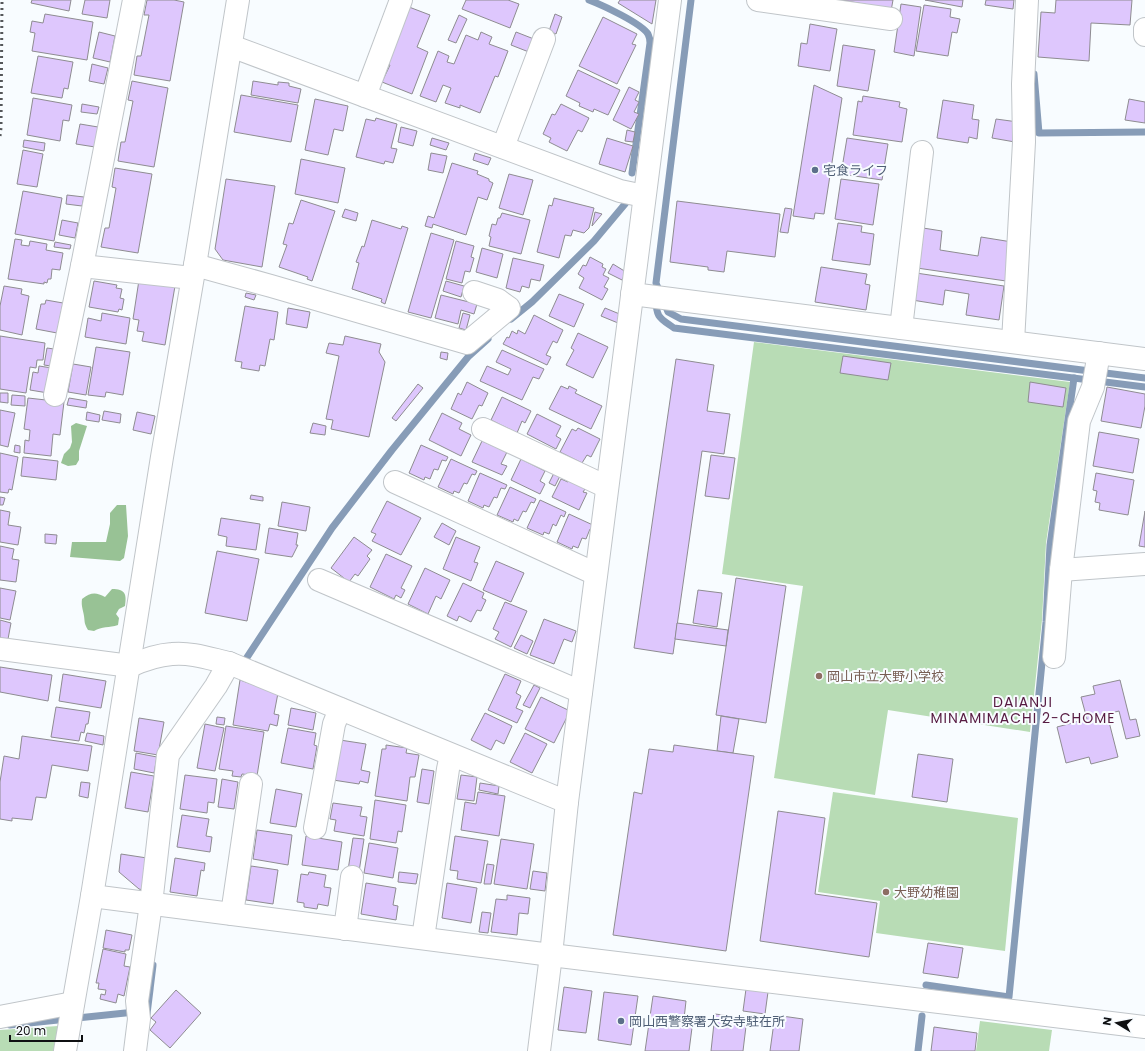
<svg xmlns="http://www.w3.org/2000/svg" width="1145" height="1051" font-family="Poppins,'Noto Sans JP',sans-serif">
<rect width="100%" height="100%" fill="#f8fcff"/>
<g fill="#b8dcb5">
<path d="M754,342L1070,382L1046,543L1042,620L1030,732L888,710L875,795L774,778L803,586L722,574Z"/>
<path d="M833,792L1018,818L1005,951L876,933L880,901L818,892Z"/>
<path d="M980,1021L1052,1030L1049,1051H976Z"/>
<path d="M58,1026L54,1051H0V1030Z"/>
</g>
<g fill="#98c295">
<path d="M76,423L87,426L79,451V460L76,465L68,466L61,463L64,454L70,448L72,442L71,426Z"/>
<path d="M117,505H126L128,536L124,558L120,561L70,557L72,542H106L110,524V513Z"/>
<path d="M112,589C125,589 127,594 125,606L119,609L116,614L119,618L118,625C109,628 102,626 94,631L88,630C84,623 85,623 84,616C83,609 81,606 82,599C91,592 96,592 105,597Z"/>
</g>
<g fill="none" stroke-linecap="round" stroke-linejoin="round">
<g stroke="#879cb7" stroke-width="7">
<path d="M589,0C602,5 641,23 648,34C649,36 650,40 650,43L632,173"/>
<path d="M691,0L656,283L668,312L681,319L1145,378"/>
<path d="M1034,74L1039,133L1145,132"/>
<path d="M656,299C656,318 660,318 674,328L1145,387"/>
<path d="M511,319L532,302L594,241L625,204"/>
<path d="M242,665L332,528L392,450L468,357L488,339"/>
<path d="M926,985L1009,997L1046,622L1050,545L1074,378"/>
<path d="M147,1014L153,965"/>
<path d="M10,1025L135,1012"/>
<path d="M918,1051L922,1016"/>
</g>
</g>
<g fill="#dec7fd" stroke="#8e8c91">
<path d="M32,0H71L69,11L31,3Z"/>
<path d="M85,0H110L107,18L82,14Z"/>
<path d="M147,0H174L184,2L170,81L134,75L137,56H141L149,15H144Z"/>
<path d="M466,0H508L519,4L510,28L462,9Z"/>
<path d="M620,0H656L652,24L618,3Z"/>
<path d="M841,0H893L891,11L869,5Z"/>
<path d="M925,0H963L962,7Z"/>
<path d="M986,0H1014L1013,9L985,5Z"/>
<path d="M1056,0H1132L1130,25L1091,23L1089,61L1038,57L1041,12L1055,13Z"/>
<path d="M901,4L921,7L914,56L894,52Z"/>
<path d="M924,5L951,9L950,17L960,19L957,33L952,32L948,56L916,51Z"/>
<path d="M409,7L430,15L417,47L428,52L412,94L382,82L390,65L387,63Z"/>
<path d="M45,14L93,22L87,60L32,51L35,33L30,32L32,21L43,23Z"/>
<path d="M555,14L562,17L556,34L549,31Z"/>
<path d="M459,15L467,19L456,43L448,40Z"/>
<path d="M603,17L637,34L632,44L636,45L617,84L579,66Z"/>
<path d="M810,24L837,29L830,71L798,66L801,43L807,44Z"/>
<path d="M99,32L115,36L110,62L93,58Z"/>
<path d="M481,32L492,37L489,44L508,51L498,77L495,76L480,113L460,105V108L445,103L451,88L443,85L436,102L420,96L438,51L449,56L447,62L454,64L466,35L478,40Z"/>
<path d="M516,32L539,41L534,54L511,45Z"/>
<path d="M843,45L875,50L868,91L837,86Z"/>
<path d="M38,56L73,62L68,89L64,88L62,98L31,93Z"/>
<path d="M92,64L108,68L104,84L89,81Z"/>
<path d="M578,70L620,90L608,115L594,109L593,112L579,106L580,103L566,96Z"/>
<path d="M132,81L168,88L154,167L118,161L121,142H125L133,101L128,100Z"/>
<path d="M253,81L278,85V82L289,83V86L301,89L298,103L251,95Z"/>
<path d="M814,85L842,98L824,214L815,213L814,219L793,216Z"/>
<path d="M629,87L639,92L635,100L639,102L634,112L639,114L631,129L613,120Z"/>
<path d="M241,95L298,105L291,142L234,132Z"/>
<path d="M863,96L900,102L899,107L907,109L902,142L853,135L858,101L862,102Z"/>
<path d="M33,98L72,105L69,121L63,120L60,141L27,135Z"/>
<path d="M315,99L348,106L343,131L334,129L328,155L305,150Z"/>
<path d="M1129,99L1145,102V123L1125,120Z"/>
<path d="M943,100L974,105L972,119L979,120L977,139L969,137L968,143L937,138Z"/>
<path d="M82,104L99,107L97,114L81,112Z"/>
<path d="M561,104L589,118L582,132L578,130L567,151L549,142L551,138L543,134L552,114L555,115Z"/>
<path d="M376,118L397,124L391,148L397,149L393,163L385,161L384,164L356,157L366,119L375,121Z"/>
<path d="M996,119L1018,122L1015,142L992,138Z"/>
<path d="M80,124L98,127L95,147L76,144Z"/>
<path d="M401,127L417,131L413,146L398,142Z"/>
<path d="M627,130L635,132L633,142L625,141Z"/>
<path d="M432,138L449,143L446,150L430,145Z"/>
<path d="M607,138L633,146L625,172L599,164Z"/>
<path d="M847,138L888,144L882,180L841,174Z"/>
<path d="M24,140L45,143L44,151L23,147Z"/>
<path d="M23,150L43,154L37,187L17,184Z"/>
<path d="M431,153L447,156L443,173L428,170Z"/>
<path d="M475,153L491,158L488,165L473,160Z"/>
<path d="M301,159L345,168L338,203L295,194Z"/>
<path d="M452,163L478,171L477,174L489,179V181L493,183L487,200L478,197L466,235L433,224L432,228L425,226L428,216L434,218Z"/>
<path d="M115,168L152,174L138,253L101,247L105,228H109L116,188L112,187Z"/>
<path d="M509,174L533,180L523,215L499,208Z"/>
<path d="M226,179L275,186L262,267L223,260L215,249Z"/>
<path d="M841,179L879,184L873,225L835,219Z"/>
<path d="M23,191L62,198L54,241L15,234Z"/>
<path d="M67,195L84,197L82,206L66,204Z"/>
<path d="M554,198L594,208L589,228L584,233L573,230L571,236L565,235L559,258L537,252L549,205L552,206Z"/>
<path d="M301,200L335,211L312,281L307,279L308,277L279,267L287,245L283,244L289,223L293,224Z"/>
<path d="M677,201L780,214L775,257L727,251L724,272L708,270V267L670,262Z"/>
<path d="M785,208L792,209L788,233L780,232Z"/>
<path d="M345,209L358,213L356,221L342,217Z"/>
<path d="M595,212L602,214L592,226Z"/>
<path d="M502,213L530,220L521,254L489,246L491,237L489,236L492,224L496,225L498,218H500Z"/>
<path d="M62,220L78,223L75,238L59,235Z"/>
<path d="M372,220L401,229L402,226L408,228L385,304L381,302L382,299L352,289L359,263L356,262L362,246L364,247Z"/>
<path d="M838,223L862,226L861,232L874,234L870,265L832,260Z"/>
<path d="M923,228L942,231L940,250L978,256L981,237L1012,242L1006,281L917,268Z"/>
<path d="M431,233L454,240L431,318L408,312Z"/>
<path d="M15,239L22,240L21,245L29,246L30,241L47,244L46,250L63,253L60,270L52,269L51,279H48L47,283L44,282V284L8,279Z"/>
<path d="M456,241L474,246L471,257L474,258L470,272L465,271L462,283L446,279Z"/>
<path d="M55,242L71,245L70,249L54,247Z"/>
<path d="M482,248L503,254L497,278L476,272Z"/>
<path d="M590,257L603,264L602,267L606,269L603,275L609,278L604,287L608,289L602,300L579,288L584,278L578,274L583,265L586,266Z"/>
<path d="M513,258L544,265L540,281L531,279L529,288L522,286L520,292L506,288Z"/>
<path d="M613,264L626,272L622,280L608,273Z"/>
<path d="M821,267L867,274L865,284L870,285L866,310L815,302Z"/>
<path d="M916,273L1004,286L999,320L966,315L969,294L945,290L943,305L912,300Z"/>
<path d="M139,280L175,286L165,345L142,341L144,332L137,331L139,320L133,319Z"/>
<path d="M94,281L117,285L116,288L122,289L120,298L124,299L122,310L119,309L118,312L89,307Z"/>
<path d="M446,281L464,286L461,297L443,291Z"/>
<path d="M4,286L22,289L21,294L29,296L22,335L0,330V306Z"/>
<path d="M246,293L256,295L254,300L245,297Z"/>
<path d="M559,294L584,304L574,327L549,316Z"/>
<path d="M441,295L477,304L474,314L461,310L458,324L435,318Z"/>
<path d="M46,300L63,303L57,333L36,329L41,304H45Z"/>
<path d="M245,306L278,312L274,340L270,339L265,366L260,365L259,371L241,368L242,362L235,361Z"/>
<path d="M288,308L310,312L307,328L286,324Z"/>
<path d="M605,308L622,315L618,323L601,316Z"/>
<path d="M102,313L130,318L126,344L85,337L88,318L101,321Z"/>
<path d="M463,313L470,315L466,330L459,328Z"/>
<path d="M534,315L563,330L557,343L553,341L546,355L551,357L547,365L503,344L507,337L509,338L512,331L517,334L518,330L525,334Z"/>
<path d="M578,333L608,347L593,378L566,365L574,350L571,348Z"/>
<path d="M0,336L45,343L43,360H37L36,368L30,367L26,393L0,389Z"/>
<path d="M345,336L381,344L379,352L385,362L369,437L331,429L333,420L326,419L339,356L326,353L329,343L343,345Z"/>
<path d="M96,347L130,352L123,395L106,392L105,397L88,395Z"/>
<path d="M47,348L54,349L51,366L44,365Z"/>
<path d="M502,350L544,369L539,379L533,377L522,400L480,381L487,366L508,375L511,369L496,362Z"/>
<path d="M441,352L448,353L447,360L440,358Z"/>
<path d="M843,356L891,363L888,380L840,373Z"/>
<path d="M676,359L714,365L707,411L730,414L724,454L702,451L673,654L634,648Z"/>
<path d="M73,364L91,367L86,395L68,392Z"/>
<path d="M39,366L52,368L48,393L30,390L33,372L38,373Z"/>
<path d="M467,382L488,393L482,406L479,405L472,419L451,409L458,393L461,395Z"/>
<path d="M1030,382L1066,388L1063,407L1028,402Z"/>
<path d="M418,384L423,388L396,421L392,418Z"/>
<path d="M561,386L568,389L569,386L577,390L575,393L602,406L591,429L549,409Z"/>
<path d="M1107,387L1145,394V406L1141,428L1101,421Z"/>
<path d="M0,393H8V403L0,402Z"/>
<path d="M12,395L25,396V406L11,405Z"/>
<path d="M502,397L531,411L525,423L522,421L517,433L491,420Z"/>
<path d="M28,398L64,402L60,435L53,434L51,456L24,453L25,440L29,441L30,430L24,429Z"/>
<path d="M69,398L87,401L86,408L67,405Z"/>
<path d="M0,410L15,413L8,447L0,445Z"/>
<path d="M104,411L121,414L120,423L102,420Z"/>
<path d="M87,412L100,415L99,422L86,420Z"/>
<path d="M137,412L155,416L151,434L133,430Z"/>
<path d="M442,413L462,423L459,429L471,435L461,456L429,440Z"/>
<path d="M537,414L561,426L556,436L561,439L556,449L527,434Z"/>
<path d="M313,423L326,426L325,435L310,433Z"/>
<path d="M578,428L600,439L591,457L587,455L582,463L560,452L572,429L576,431Z"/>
<path d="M1099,432L1139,439L1133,473L1093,466Z"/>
<path d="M482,441L507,452L501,464L507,466L502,475L472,462Z"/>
<path d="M15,445L20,446V453L14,452Z"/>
<path d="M421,445L448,457L446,461L442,460L438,470L434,469L430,479L425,477L424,480L409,473Z"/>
<path d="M0,453L18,457L12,490L9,489L8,493L0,492Z"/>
<path d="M711,455L735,458L729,499L705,496Z"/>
<path d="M23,457L58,461L56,480L21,476Z"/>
<path d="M451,459L477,471L475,475L472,474L467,484L464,483L459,493L454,491L453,494L438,487Z"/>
<path d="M521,459L545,471L540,481L545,484L540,494L511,480Z"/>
<path d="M555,471L561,474L555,486L549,483Z"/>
<path d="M480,473L507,485L505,489L501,488L497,498L494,497L489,507L484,505L483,508L468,501Z"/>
<path d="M1096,473L1134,480L1128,515L1099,510L1100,503L1095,502L1097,491L1093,490Z"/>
<path d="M570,478L587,486L583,492L587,493L579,510L552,497L561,479L568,482Z"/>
<path d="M510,487L536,499L534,503L531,502L526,512L523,511L518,521L514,519L513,522L497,515Z"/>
<path d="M251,495L263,497V501L250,499Z"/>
<path d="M0,497L5,498L3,505H0Z"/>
<path d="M540,500L566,512L564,517L561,515L556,526L553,524L549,534L544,532L543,535L527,528Z"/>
<path d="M387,501L421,518L401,555L372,541L376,534L371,532Z"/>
<path d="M282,502L310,507L306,531L278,526Z"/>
<path d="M0,510L10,512L8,525L21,527L18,545L0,542Z"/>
<path d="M1145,511V547L1139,546Z"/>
<path d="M569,514L595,526L593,530L590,529L586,539L582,538L578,548L573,546L572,549L557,542Z"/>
<path d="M221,518L260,524L256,550L226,546L227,537L218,535Z"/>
<path d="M442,523L456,531L449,545L434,537Z"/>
<path d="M269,528L298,533L296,545H298L292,557L265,553Z"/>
<path d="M45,534L57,535L56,544L45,543Z"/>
<path d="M354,537L372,550L367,556L370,559L358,576L355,574L349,582L331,568Z"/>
<path d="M456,537L480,547L474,562L478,563L471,581L443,569Z"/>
<path d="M0,546L14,549L12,559L19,560L16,582L0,580Z"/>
<path d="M217,551L259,559L247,621L205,613Z"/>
<path d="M386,554L412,566L401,588L405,590L401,598L396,595L394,599L370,587Z"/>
<path d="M496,561L524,573L511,602L483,590Z"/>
<path d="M425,568L450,580L441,599L436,596L428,614L408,604Z"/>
<path d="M736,578L786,586L766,723L716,715Z"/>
<path d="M463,583L484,593L482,598L486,600L481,611L477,610L471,622L459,616L457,621L447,616Z"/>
<path d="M0,588L16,591L10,620L0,618Z"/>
<path d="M698,590L722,593L717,627L693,623Z"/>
<path d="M505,602L527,611L511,647L495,639L499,632L493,629Z"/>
<path d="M544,619L576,631L572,642L564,639L554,664L530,655Z"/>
<path d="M0,620L11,623L8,639L0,638Z"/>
<path d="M677,623L728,630L726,646L675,639Z"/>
<path d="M521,635L533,641L527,654L514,648Z"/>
<path d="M0,667L52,675L48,701L0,692Z"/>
<path d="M63,674L106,681L101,708L59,701Z"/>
<path d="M505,674L521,681L516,693L521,696L516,708L523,711L517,723L488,710Z"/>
<path d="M240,680L278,693L274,714L279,715L277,726L270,724L268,731L233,725Z"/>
<path d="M1120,680L1130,720L1136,719L1140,736L1126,739L1119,711L1107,714L1118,757L1091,764L1089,757L1066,763L1057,727L1087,719L1081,697L1095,694L1093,686Z"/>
<path d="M534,685L540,688L530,708L523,705Z"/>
<path d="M541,697L570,711L554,743L525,729Z"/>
<path d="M56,707L90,712L88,724H86L84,733L81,732L79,741L51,737Z"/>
<path d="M291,708L316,713L313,730L288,725Z"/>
<path d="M485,713L512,726L504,744L496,740L491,750L471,740Z"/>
<path d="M721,716L739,719L733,753L717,751Z"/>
<path d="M217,717L225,718L224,725L216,724Z"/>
<path d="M139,718L164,722L158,755L134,751Z"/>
<path d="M205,724L224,728L215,771L197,768Z"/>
<path d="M226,726L264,732L257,776L242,774L241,777L232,776L233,771L219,769Z"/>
<path d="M288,728L316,733L314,745L317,746L313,769L281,763Z"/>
<path d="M87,733L104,736L103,745L85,741Z"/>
<path d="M525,733L547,744L532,773L510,762Z"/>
<path d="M22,736L92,746L88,771L52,765L46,798L36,797L32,820L12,818V821L0,819V782L4,756L19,759Z"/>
<path d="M340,740L366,744L361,770L370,772L368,783L360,781L359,784L333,780Z"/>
<path d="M386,745L407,748L406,753L419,755L415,777H410L407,801L375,796L382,749H386Z"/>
<path d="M674,745L754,756L726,951L613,935L634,792L642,794L649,749L673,752Z"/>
<path d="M136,753L157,757L154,773L134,769Z"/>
<path d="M918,754L953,759L947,802L912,797Z"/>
<path d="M422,769L434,771L429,804L417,802Z"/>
<path d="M131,772L154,776L148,812L125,808Z"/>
<path d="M185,775L217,779L214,803L208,802L207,813L180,809Z"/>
<path d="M461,775L477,777L474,801L457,799Z"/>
<path d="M222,779L238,782L234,809L218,807Z"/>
<path d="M81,782L90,783L88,798L79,796Z"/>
<path d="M480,783L499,786L498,794L479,790Z"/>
<path d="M276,789L302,794L296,827L270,823Z"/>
<path d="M478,792L505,796L499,836L461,830L465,802L476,804Z"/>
<path d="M375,800L406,805L402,832L398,831L396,843L370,839Z"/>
<path d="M333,803L362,807L360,816L367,817L364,836L334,831L336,820L330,819Z"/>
<path d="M778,811L825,818L815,894L877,903L869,957L760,941Z"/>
<path d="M182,815L209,819L206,836L212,837L210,852L177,847Z"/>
<path d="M257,830L292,835L288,865L253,859Z"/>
<path d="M306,836L342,842L338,870L302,865Z"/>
<path d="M455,836L488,841L481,883L457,879L458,871L450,870Z"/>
<path d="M353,838L364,839L359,872L348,870Z"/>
<path d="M501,839L534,844L527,889L494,884Z"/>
<path d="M369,843L398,848L393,878L364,873Z"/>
<path d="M121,854L147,858L143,890L139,889L119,872Z"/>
<path d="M175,858L205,863L204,871L201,870L197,896L170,892Z"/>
<path d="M487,864L494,865L491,884H484Z"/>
<path d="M251,866L278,870L273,904L246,900Z"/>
<path d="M533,871L547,873L545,891L530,889Z"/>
<path d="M309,872L326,875L324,887L331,888L328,906L318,904L317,909L304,907V903L297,902L301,874L308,875Z"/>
<path d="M399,872L418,874L416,884L398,882Z"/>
<path d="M366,883L396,888L393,905L398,906L396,920L361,914Z"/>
<path d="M447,883L477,888L471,923L442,918Z"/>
<path d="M507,895L530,898L528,914L519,913L517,935L491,932L496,899L507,900Z"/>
<path d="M482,912L491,913L488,933L479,932Z"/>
<path d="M106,930L132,935L129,950H125V952L103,948Z"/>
<path d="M928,943L963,948L958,978L923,973Z"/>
<path d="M103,949L126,954L124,966L130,967L124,996L118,994L116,1003L100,999L101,994L105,995L106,990L98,989L99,983H96Z"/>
<path d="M564,987L592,991L586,1033L558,1030Z"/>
<path d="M746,989L768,992L765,1014L743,1011Z"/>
<path d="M176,990L201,1013L170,1048L150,1030L156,1022L151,1018Z"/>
<path d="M604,992L638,996L631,1045L598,1040Z"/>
<path d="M653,996L686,1001L684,1019L693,1020L689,1051H645Z"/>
<path d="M715,1014L747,1018L743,1051H711Z"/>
<path d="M775,1015L803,1019L799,1051H770Z"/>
<path d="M934,1027L977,1033L975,1051H931Z"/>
</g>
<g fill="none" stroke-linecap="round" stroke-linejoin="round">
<defs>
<g id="minor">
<path d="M758,0L891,19"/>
<path d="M1145,35V29"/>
<path d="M231,46L620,191L644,196"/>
<path d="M365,96L401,0"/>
<path d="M503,147L544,39"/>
<path d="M195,265L271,286L467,343L509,308L498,300L474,292"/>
<path d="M82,266L192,278"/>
<path d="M632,294L1145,359"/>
<path d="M901,328L922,152"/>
<path d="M1013,342L1024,142L1023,84L1027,0"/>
<path d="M55,395L82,266L134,0"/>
<path d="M483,429L607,487"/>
<path d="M395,482L596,574"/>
<path d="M1061,570L1145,564"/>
<path d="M319,580L581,692"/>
<path d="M0,649L130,666C143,660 158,655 172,654C191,652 211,659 229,663L567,802"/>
<path d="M1054,657L1061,570L1079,421L1093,387L1099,353"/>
<path d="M315,828L334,724L340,709"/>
<path d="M92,896L551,955L1145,1027"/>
<path d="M232,914L251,784"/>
<path d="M345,929L352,877"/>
<path d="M423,938L448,769L451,755"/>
<path d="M0,1017L73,1003"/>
<path d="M65,1051L92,896L162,457L195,265L238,0"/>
<path d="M135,1051L139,1019L137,1001L151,904L168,755L216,686L229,663"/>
<path d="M539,1051L551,955L567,802L670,0"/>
</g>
</defs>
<use href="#minor" stroke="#c0c5c9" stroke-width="24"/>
<use href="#minor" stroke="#fff" stroke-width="22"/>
<path stroke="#55575a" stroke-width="3" stroke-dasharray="2 4" stroke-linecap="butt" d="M0,136L1,128L2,0"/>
</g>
<g fill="#5c6f8a" stroke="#f8fcff" stroke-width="1.5">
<circle cx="815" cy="170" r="4"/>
<circle cx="621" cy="1021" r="4"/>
</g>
<g fill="#8d6e63" stroke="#f8fcff" stroke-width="1.5">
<circle cx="819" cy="676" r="4"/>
<circle cx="886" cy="892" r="4"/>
</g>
<g text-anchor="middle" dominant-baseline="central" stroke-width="4" stroke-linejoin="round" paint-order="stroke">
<g font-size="13" fill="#4e5e75" stroke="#f8fcff" text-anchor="start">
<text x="823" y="170">宅食ライフ</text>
<text x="629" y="1021">岡山西警察署大安寺駐在所</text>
</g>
<g font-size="13" fill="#785e54" stroke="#f8fcff" text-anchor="start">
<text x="827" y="676">岡山市立大野小学校</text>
<text x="894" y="892">大野幼稚園</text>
</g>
<g font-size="14" letter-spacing="1" fill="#571b42" stroke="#f8fcff">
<text x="1023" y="702">DAIANJI<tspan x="1023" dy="16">MINAMIMACHI 2-CHOME</tspan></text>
</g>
</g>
<g transform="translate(1117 1023) rotate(280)" stroke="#f8fcff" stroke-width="3" paint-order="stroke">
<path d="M0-3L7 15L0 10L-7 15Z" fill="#0f1012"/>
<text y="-6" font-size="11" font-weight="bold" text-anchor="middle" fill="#0f1012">N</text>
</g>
<path d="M10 1035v6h72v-6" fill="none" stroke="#0f1012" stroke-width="2"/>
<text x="16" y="1035" font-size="12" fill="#0f1012" stroke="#f8fcff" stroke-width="3" paint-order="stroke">20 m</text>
</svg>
